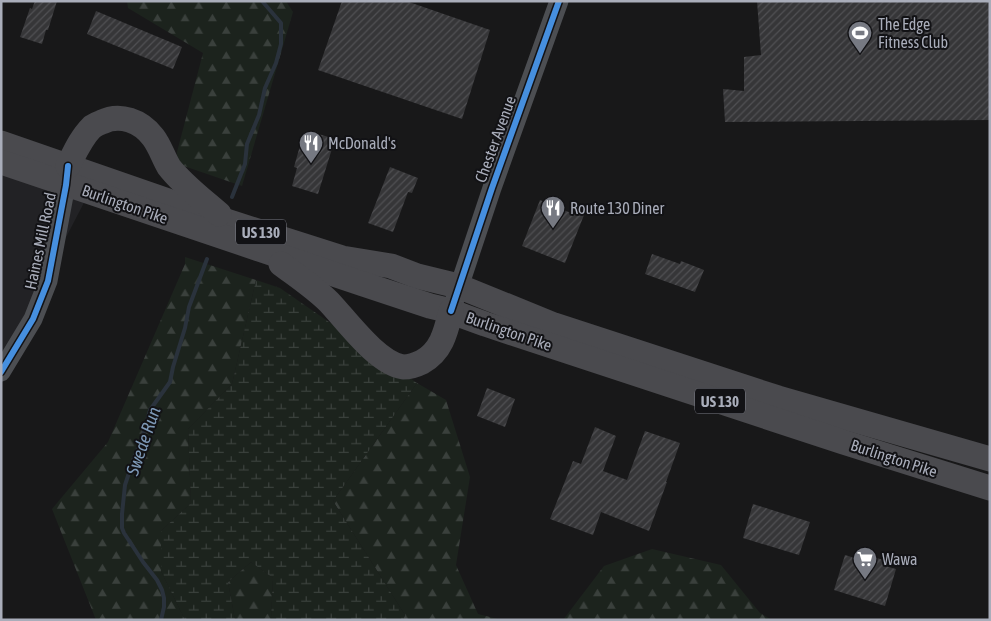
<svg xmlns="http://www.w3.org/2000/svg" width="991" height="621" font-family="'Asap Condensed',sans-serif">
<defs>
<pattern id="forest-firs" width="22" height="20" patternUnits="userSpaceOnUse" patternTransform="scale(1.25)"><rect width="22" height="20" fill="#1c231d"/><path d="M5 1l3.5 6h-7zM16 11l3.5 6h-7z" fill="#3a403c"/></pattern>
<pattern id="wetland-marsh" width="20" height="14" patternUnits="userSpaceOnUse" patternTransform="scale(1.25)"><rect width="20" height="14" fill="#1c231d"/><path d="M1 5h8M5 5V1M11 12h8M15 12V8" fill="none" stroke="#3a403c"/></pattern>
<pattern id="building-hatch" width="6" height="6" patternUnits="userSpaceOnUse" patternTransform="scale(1.25)"><rect width="6" height="6" fill="#363638"/><path d="M-1 1l2-2M0 6l6-6M5 7l2-2" fill="none" stroke="#505053"/></pattern>
</defs>
<rect width="100%" height="100%" fill="#181819"/>
<path fill="#222225" d="M1,163L89,193L1,363Z"/>
<g fill="url(#forest-firs)">
<path d="M127,1H286L293,12L242,186L178,164L177,152L203,53L128,8Z"/>
<path d="M185,257L256,280L232,384L188,429L191,503L161,531V571L185,620H96L52,509L108,442L185,264Z"/>
<path d="M417,383L446,400L470,477L456,565L478,614L502,620H403L405,615L333,501Z"/>
<path d="M652,549L721,565L760,613L772,620H563L604,566Z"/>
<path d="M251,562L273,578L271,620H235L228,582Z"/>
</g>
<path fill="url(#wetland-marsh)" d="M256,280L280,288L417,383L333,501L405,615L403,620H271L273,578L251,562L228,582L235,620H185L161,571V531L191,503L188,429L232,384Z"/>
<g fill="none" stroke-linecap="round" stroke-linejoin="round">
<g stroke="#2a323c" stroke-width="4">
<path d="M232,197L245,164L247,144L259,115L265,88L276,63L281,44V23L262,1"/>
<path d="M161,620L164,607V598L162,590L157,580L143,562L124,533L122,528V514L125,485L134,458L142,439L150,410L170,382L173,367L185,328L189,307L207,259"/>
</g>
</g>
<g fill="url(#building-hatch)">
<path d="M35,1H57L48,30H46L42,44L20,37L30,8L32,9Z"/>
<path d="M342,1H406L490,30L462,119L318,70Z"/>
<path d="M757,1H990V120L725,122L723,89L744,91V57L761,55Z"/>
<path d="M96,11L182,47L173,69L87,34Z"/>
<path d="M309,131L335,139L318,194L292,186L297,168L294,167L303,135L307,136Z"/>
<path d="M390,167L418,178L412,193L408,192L393,232L368,223Z"/>
<path d="M540,200L571,213L574,206L586,210L565,263L522,246Z"/>
<path d="M652,254L680,264L681,261L704,270L695,292L645,274Z"/>
<path d="M487,388L515,399L505,427L477,416Z"/>
<path d="M595,427L616,436L603,471L627,480L645,431L680,443L666,482H667L649,531L601,512L593,535L550,519L573,461L581,464Z"/>
<path d="M753,504L810,522L799,555L743,538Z"/>
<path d="M860,553L887,561L885,566L896,569L885,606L834,590L845,555L858,559Z"/>
</g>
<g fill="none" stroke-linecap="round" stroke-linejoin="round">
<g stroke="#4c4e52" stroke-width="19">
<path d="M451,311L492,188L559,1"/>
<path d="M1,372L33,319L48,281L66,185L67,172"/>
</g>
<g stroke="#4a4a4e" stroke-width="25">
<path d="M1,143L226,221L342,258L391,266L417,276L458,286L554,325L778,398L990,459"/>
<path d="M1,162L363,284L430,306L451,311L463,316L485,324L843,442L990,488"/>
<path d="M68,166C75,152 81,138 92,127C95,125 99,123 102,122C120,113 141,121 153,137C160,146 163,157 169,167C182,184 203,200 219,214"/>
<path d="M281,264C297,276 315,288 329,302C347,321 377,363 403,367C410,367 416,365 422,362C442,351 446,331 451,311"/>
</g>
<defs>
<g id="cycleway">
<path d="M451,311L492,188L559,1"/>
<path d="M1,372L33,319L48,281L66,185L68,166"/>
</g>
</defs>
<use href="#cycleway" stroke="#121215" stroke-width="9"/>
<use href="#cycleway" stroke="#468fdf" stroke-width="6"/>
</g>
<defs>
<symbol id="stadium-pin" viewBox="-11 -11 22 30"><path d="M0 17L-7.5 6A9.5 9.5 0 1 1 7.5 6Z" fill="#767982" stroke="#121215"/><path d="M0-5a6.5 5 0 1 0 0 10a6.5 5 0 1 0 0-10ZM-3.5-1.8h7v3.6h-7Z" fill="#fff"/></symbol>
<symbol id="restaurant-pin" viewBox="-11 -11 22 30"><path d="M0 17L-7.5 6A9.5 9.5 0 1 1 7.5 6Z" fill="#767982" stroke="#121215"/><path d="M-5-6h1v4h1v-4h1v4h1v-4h1v5L-1.5 .5V6h-2V.5L-5-1ZM5-6V6H3V1.5H1.5Q1.5-4 5-6Z" fill="#fff"/></symbol>
<symbol id="supermarket-pin" viewBox="-11 -11 22 30"><path d="M0 17L-7.5 6A9.5 9.5 0 1 1 7.5 6Z" fill="#767982" stroke="#121215"/><path d="M-6-5.5h2.5l.6 2H6L4.5 2H-2.5L-4.4-4H-6ZM-1.5 3.2a1.3 1.3 0 1 0 .1 0ZM3 3.2a1.3 1.3 0 1 0 .1 0Z" fill="#fff"/></symbol>
</defs>
<g fill-rule="evenodd">
<use href="#stadium-pin" x="846" y="19" width="28" height="38"/>
<use href="#restaurant-pin" x="297" y="129" width="28" height="38"/>
<use href="#restaurant-pin" x="539" y="194" width="28" height="38"/>
<use href="#supermarket-pin" x="851" y="545" width="28" height="38"/>
</g>
<g text-anchor="middle" dominant-baseline="central" stroke-width="4" stroke-linejoin="round" paint-order="stroke">
<g fill="#121215" stroke="#7c7e88" stroke-width="1">
<rect x="236" y="219.5" width="50" height="25" rx="4"/>
<rect x="695" y="388.5" width="50" height="25" rx="4"/>
</g>
<g font-size="15" font-weight="bold" fill="#a9adba">
<text x="261" y="232">US 130</text>
<text x="720" y="401">US 130</text>
</g>
<g font-size="16" fill="#a9adba" stroke="#121215" text-anchor="start">
<text x="878" y="24">The Edge<tspan x="878" dy="18">Fitness Club</tspan></text>
<text x="328" y="143">McDonald's</text>
<text x="570" y="208">Route 130 Diner</text>
<text x="882" y="559">Wawa</text>
</g>
<g font-size="16" fill="#a9adba" stroke="#121215">
<text transform="translate(495 139) rotate(-70)">Chester Avenue</text>
<text transform="translate(125 204) rotate(19)">Burlington Pike</text>
<text transform="translate(40 241) rotate(-78)">Haines Mill Road</text>
<text transform="translate(509 331) rotate(19)">Burlington Pike</text>
<text transform="translate(894 458) rotate(18)">Burlington Pike</text>
</g>
<g font-size="18" font-style="italic" fill="#7e99b7" stroke="#121215">
<text transform="translate(143 441) rotate(-71)">Swede Run</text>
</g>
</g>
<rect width="991" height="621" fill="none" stroke="#a9adba" stroke-width="5"/>
</svg>
